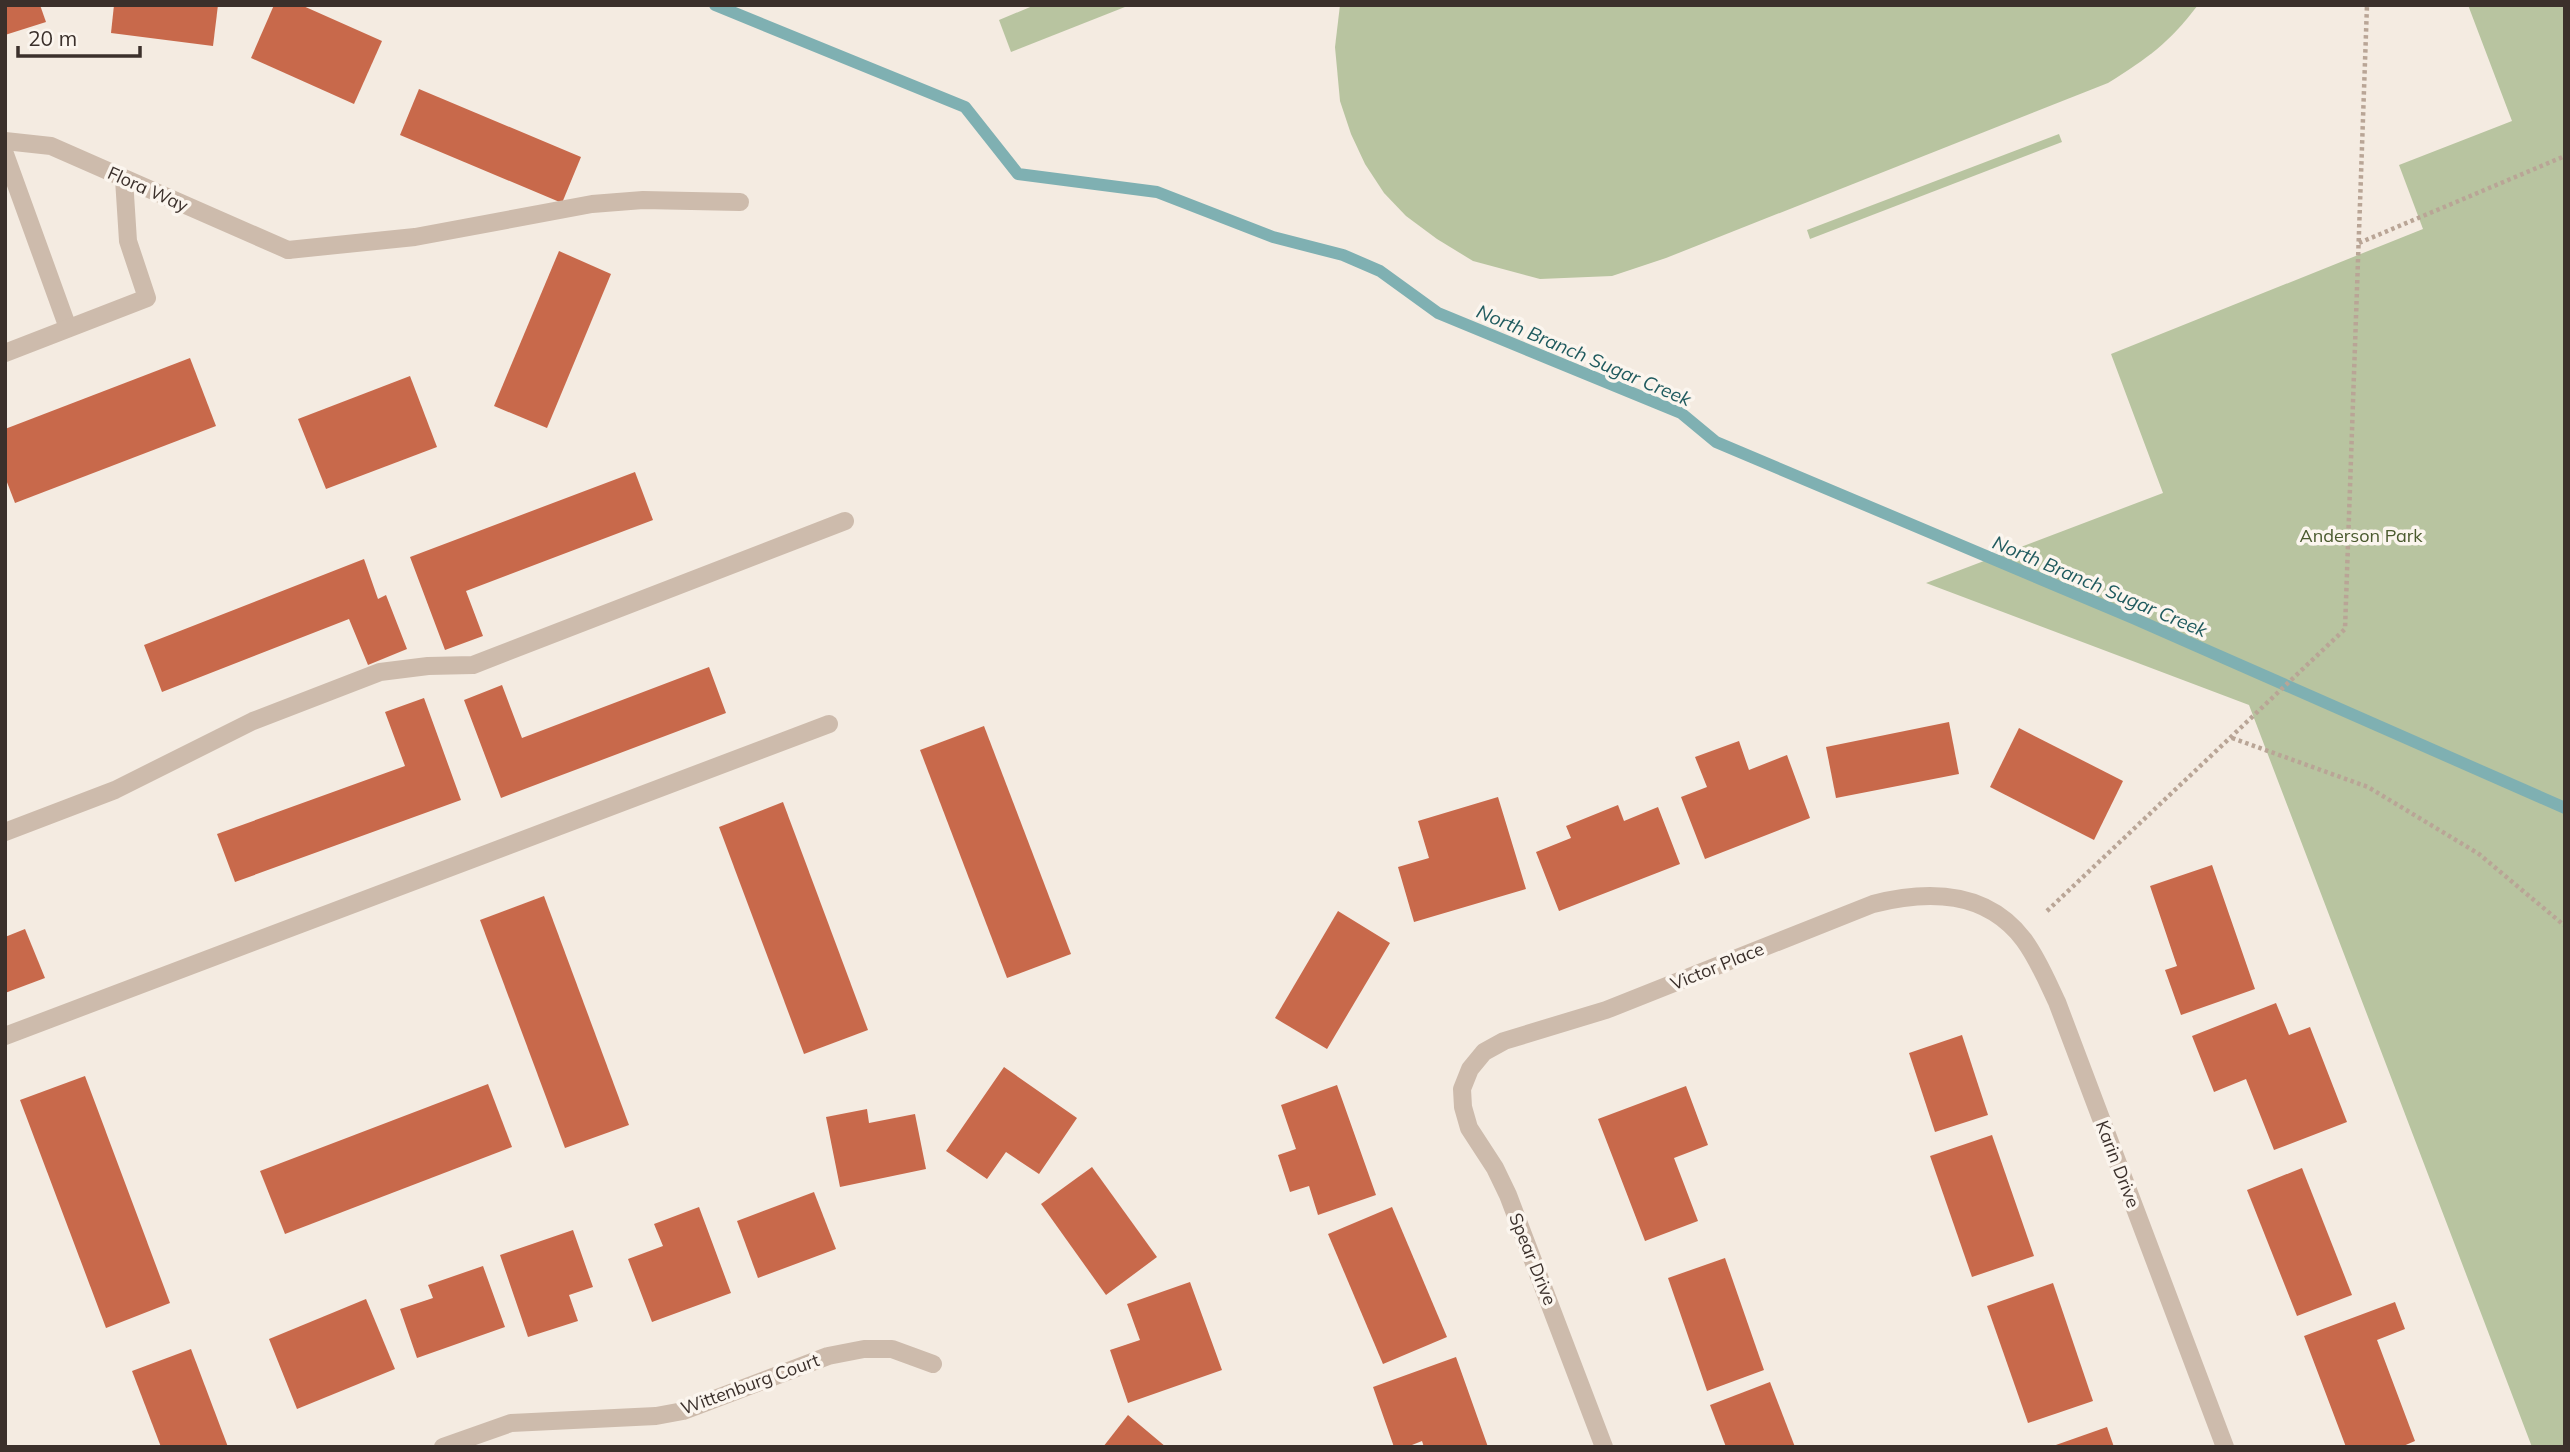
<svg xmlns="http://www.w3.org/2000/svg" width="2570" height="1452" font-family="Mulish,sans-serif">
<rect width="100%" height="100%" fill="#f4ebe1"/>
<g fill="#b8c4a0">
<path d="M1035,5H1130L1011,52L999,20Z"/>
<path d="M1340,5H2198C2169,43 2148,58 2108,83L1666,258L1612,276L1540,279L1473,261L1437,239L1406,216L1384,193L1365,164L1351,134L1340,101L1335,47Z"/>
<path d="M2468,5H2565V1447H2532L2249,705L1926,583L2163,493L2111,354L2423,229L2399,165L2512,121Z"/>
<path d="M2059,134L2062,142L1810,239L1807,230Z"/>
</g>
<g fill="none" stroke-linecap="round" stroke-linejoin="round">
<path stroke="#7fb0b2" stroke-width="12" d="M715,5L965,107L1018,174L1157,192L1273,237L1343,255L1380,271L1438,313L1681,413L1716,442L2133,618L2565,808"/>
</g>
<g fill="#c8694b">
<path d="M5,5H40L46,22L5,35Z"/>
<path d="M114,5H218L213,46L111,33Z"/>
<path d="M274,5H301L382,41L354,104L251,58Z"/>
<path d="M419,89L581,157L562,203L400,135Z"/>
<path d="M559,251L611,274L547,428L494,406Z"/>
<path d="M190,358L216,426L15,503L5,477V429Z"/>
<path d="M410,376L437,447L326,489L298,419Z"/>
<path d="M635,472L653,520L466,591L483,636L445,650L410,557Z"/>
<path d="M364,559L378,599L386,595L407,649L368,665L349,619L162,692L144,645Z"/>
<path d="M709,667L726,713L501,798L464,700L502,685L522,738Z"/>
<path d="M424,698L461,800L235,882L217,834L405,766L385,712Z"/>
<path d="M1949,722L1959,774L1836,798L1826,747Z"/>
<path d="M984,726L1071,954L1007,978L920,750Z"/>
<path d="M2019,728L2123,781L2094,840L1990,787Z"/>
<path d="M1739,741L1749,770L1787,755L1810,818L1705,859L1681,797L1707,787L1695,757Z"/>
<path d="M1498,797L1526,889L1414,922L1398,867L1429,858L1418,821Z"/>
<path d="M783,802L868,1030L804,1054L719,827Z"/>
<path d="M1618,805L1624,821L1658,807L1680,864L1559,911L1536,852L1571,838L1566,826Z"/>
<path d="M2212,865L2255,989L2181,1015L2165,970L2177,966L2150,886Z"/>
<path d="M544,896L629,1125L565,1148L480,920Z"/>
<path d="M1338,911L1390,943L1327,1049L1275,1018Z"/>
<path d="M25,929L45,978L5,993V937Z"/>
<path d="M2276,1003L2289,1035L2310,1027L2347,1122L2274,1150L2246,1079L2214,1092L2192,1036Z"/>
<path d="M1962,1035L1988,1115L1935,1132L1909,1053Z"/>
<path d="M1004,1067L1077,1118L1039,1174L1006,1152L987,1179L946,1151Z"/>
<path d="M85,1076L170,1303L106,1328L20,1100Z"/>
<path d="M488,1084L512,1147L285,1234L260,1171Z"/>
<path d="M1337,1085L1376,1195L1318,1215L1309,1186L1290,1192L1278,1155L1296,1149L1281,1105Z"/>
<path d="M1686,1086L1708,1145L1674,1158L1698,1221L1645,1241L1598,1119Z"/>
<path d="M867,1109L869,1123L915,1114L926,1169L840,1187L826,1117Z"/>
<path d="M1992,1135L2034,1256L1972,1277L1930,1156Z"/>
<path d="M1092,1167L1157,1257L1106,1295L1041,1204Z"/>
<path d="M2302,1168L2352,1295L2297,1316L2247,1190Z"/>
<path d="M814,1192L836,1249L758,1278L737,1221Z"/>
<path d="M699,1207L731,1293L652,1322L628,1259L663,1246L654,1224Z"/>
<path d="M1392,1207L1447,1337L1383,1364L1328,1234Z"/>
<path d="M573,1230L593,1287L569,1295L578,1321L528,1337L500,1255Z"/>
<path d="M1725,1258L1764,1370L1707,1391L1668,1278Z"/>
<path d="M483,1266L505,1327L417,1358L400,1309L433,1298L428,1285Z"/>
<path d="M1190,1282L1222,1370L1128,1403L1110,1350L1140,1340L1127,1304Z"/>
<path d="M2053,1283L2093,1401L2028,1423L1987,1306Z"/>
<path d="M366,1299L395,1369L297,1409L269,1339Z"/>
<path d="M2395,1302L2405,1329L2377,1340L2415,1441L2401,1447H2346L2304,1336Z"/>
<path d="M191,1349L228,1447H161L132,1371Z"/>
<path d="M1456,1357L1488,1447H1424L1422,1441L1407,1447H1394L1373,1387Z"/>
<path d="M1770,1382L1795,1447H1726L1710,1405Z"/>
<path d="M1128,1415L1166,1447H1103Z"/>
<path d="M2107,1427L2114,1447H2053V1446Z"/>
</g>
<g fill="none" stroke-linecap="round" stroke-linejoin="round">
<g stroke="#b9a596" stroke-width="4.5" stroke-dasharray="3.5 3.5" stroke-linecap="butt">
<path d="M2359,243L2565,156"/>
<path d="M2232,738L2368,787L2479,854L2565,926"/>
<path d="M2047,911L2345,629L2367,5"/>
</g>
<g stroke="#cdbbac" stroke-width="18">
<path d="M5,154L68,328"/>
<path d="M288,250L415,237L592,204L643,200L740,202"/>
<path d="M5,353L147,298L128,241L124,179"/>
<path d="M5,832L115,790L253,721L380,672L428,666L473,665L845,521"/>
<path d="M5,1036L829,724"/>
</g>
<g stroke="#cdbbac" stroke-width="18">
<path d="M5,141L51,146L288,250"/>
<path d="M443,1447L511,1423L656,1416L683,1411L828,1356L864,1349H892L933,1364"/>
<path d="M1604,1447L1508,1195L1495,1168L1469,1128L1463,1107L1462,1089L1470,1069L1484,1052L1504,1041L1606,1010L1873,904C1928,890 1986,890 2024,940C2038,959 2047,981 2057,1002L2225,1447"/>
</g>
</g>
<g text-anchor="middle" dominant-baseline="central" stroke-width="7" stroke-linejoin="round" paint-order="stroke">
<g font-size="18" fill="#3b302b" stroke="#fbf5ee">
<text transform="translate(148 189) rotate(24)">Flora Way</text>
<text transform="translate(1717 966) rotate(-22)">Victor Place</text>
<text transform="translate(2118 1164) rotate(69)">Karin Drive</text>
<text transform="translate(1533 1259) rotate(68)">Spear Drive</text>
<text transform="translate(750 1384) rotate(-20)">Wittenburg Court</text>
</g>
<g font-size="18" fill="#4a5a2e" stroke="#fbf5ee">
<text x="2361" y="535">Anderson Park</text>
</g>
<g font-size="19" font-style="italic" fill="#1f5a5e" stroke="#fbf5ee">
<text transform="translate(1584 355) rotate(23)">North Branch Sugar Creek</text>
<text transform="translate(2100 586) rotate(23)">North Branch Sugar Creek</text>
</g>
</g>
<rect width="2570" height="1452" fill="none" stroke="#3b302b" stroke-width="14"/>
<path d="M18 46v10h122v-10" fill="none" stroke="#3b302b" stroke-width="3.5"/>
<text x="28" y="46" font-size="21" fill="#3b302b" stroke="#fbf5ee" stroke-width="5" paint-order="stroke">20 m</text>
</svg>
